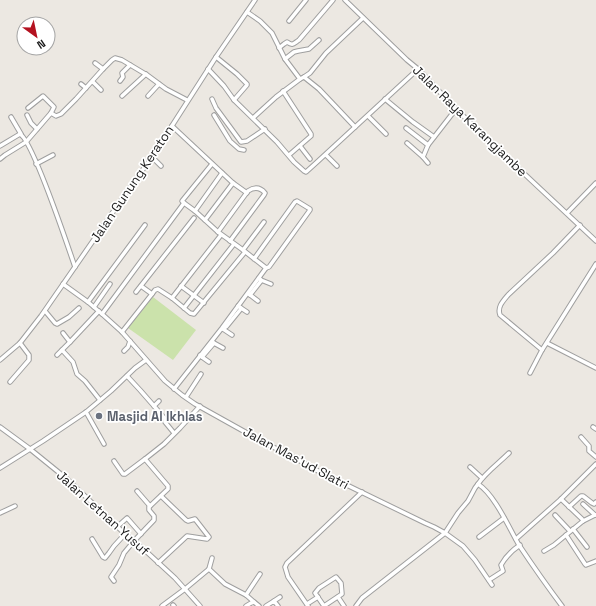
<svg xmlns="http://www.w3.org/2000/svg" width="596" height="606" font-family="'Space Grotesk',sans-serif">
<rect width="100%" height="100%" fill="#ece8e2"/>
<path fill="#cbe2ab" d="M153,297L196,330L173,360L128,328Z"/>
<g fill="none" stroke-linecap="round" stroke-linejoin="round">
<defs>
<g id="minor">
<path d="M345,0L407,60L418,69L456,109L501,152L596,241"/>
<path d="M247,12L260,21L272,33L285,59L300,79L304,77L319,89L355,127"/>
<path d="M289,21L306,0"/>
<path d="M279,48L284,44L287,42C293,46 293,44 299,40L333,0"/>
<path d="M216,57L237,74L247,84V85L234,100"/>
<path d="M285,59L294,52L298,51L309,49L319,40"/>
<path d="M95,63L103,69"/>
<path d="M208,69L224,86L234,100L277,142L294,162L304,171L306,172L316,163L418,69"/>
<path d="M304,77L310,73L326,53L363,18"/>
<path d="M120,81L123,77L122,73L130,65"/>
<path d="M93,82L101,90"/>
<path d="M81,84L86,88"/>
<path d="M283,91L311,134V136L289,155"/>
<path d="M122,96L146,74"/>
<path d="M148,96L159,84"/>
<path d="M212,99L216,108L241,142L247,141L265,129"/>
<path d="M385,99L413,122L434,137"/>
<path d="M28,108L43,96L54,107L51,113"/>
<path d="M27,115L31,123L37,129"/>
<path d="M214,115L230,141L239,149L244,150"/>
<path d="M368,116L386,134"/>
<path d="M11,117L21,134"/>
<path d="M253,118L276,97L300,79"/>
<path d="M172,126L233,183L247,193"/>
<path d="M406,128L428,145L456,109"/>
<path d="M407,143L423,157L428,145"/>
<path d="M0,146L20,134C33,141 68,247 75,267"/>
<path d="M300,146L310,159"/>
<path d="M326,155L337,166"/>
<path d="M152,157L161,166"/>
<path d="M423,157L428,163"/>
<path d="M0,159L5,155L26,142L51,113L56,116L61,114L76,99L103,69L112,60L115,58L122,60L147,75L166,89L187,100"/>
<path d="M36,164L53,155"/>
<path d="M184,203L182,201L212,164"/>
<path d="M195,211L222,173"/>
<path d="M567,213L596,183"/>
<path d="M205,220L233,183"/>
<path d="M218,232L248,191C254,187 260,187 265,193L264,195L230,241"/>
<path d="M243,250L264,222"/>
<path d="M261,280L271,284"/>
<path d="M63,284L88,302L102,314L122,332L165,381L182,395L195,404L265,443L293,457L320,472L425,523L434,527L445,533L458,513L468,501L475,488L478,484C495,495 509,528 519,545C533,566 547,586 562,606"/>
<path d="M141,286L152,294"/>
<path d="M181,286L204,303"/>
<path d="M136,292L194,218"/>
<path d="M249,294L258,301"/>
<path d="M250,295L261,281V280L259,278"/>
<path d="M172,298L221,235"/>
<path d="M88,302L145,225"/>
<path d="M94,307L110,284"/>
<path d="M184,308L234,244"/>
<path d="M241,308L247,312"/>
<path d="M45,311L55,323L57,324L69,317L79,308"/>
<path d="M102,314L184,203L195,211L218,232L243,250L266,268L269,267L310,210V209L297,201L295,202L254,259"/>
<path d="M223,329L227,326L240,310L241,308L238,306"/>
<path d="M223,329L232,335"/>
<path d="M122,332L152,294L155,290L158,289L172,298L190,313L194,314L245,252"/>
<path d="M63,333L70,342L99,311"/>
<path d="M212,342L223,348"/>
<path d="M547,343L596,368"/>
<path d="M62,350L73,362L77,374L85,381L100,400"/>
<path d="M542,350L500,315C497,307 503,301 508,295L553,253L580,225"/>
<path d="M124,351L128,347L130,341"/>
<path d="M57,355L70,342"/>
<path d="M200,355L202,357L214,343"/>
<path d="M202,357L209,362"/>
<path d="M0,360L20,343L41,316L133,183L152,157L216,57L255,0"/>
<path d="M530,373L542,350L596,264"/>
<path d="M127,376L140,390L154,406"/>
<path d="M10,382L29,360V355L20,343"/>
<path d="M174,389L222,328L266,268"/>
<path d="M186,397L201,374"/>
<path d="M159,401L154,406L165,419V422L174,433"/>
<path d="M86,412L104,444"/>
<path d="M0,427L30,449L67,479L125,534L137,543L175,578L200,606"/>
<path d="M593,427L596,429"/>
<path d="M581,437L589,446V451L596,457"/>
<path d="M114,461L123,474H125L145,459"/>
<path d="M470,467L482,478"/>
<path d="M0,468L43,441L86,412L111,391L135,368L146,360"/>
<path d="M478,484C486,472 499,463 509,453"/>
<path d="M137,491L150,506"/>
<path d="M583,504L595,515H596"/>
<path d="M569,507L581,496H583L592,503L594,504L596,502"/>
<path d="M0,513L15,506"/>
<path d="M555,515L570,531"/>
<path d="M583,521L595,515"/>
<path d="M118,526L127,518L141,534"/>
<path d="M573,529L587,547"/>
<path d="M566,535L585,564L586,565L596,561"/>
<path d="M479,537L504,518"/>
<path d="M92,539L103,557L105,558L109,553L114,546L125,534"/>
<path d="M516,539L561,499L596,464"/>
<path d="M544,551L554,545L583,521L582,519L561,499"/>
<path d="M212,558L209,569L225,584L246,595L254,602"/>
<path d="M158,563L187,536L207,539L209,537L195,519L188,521L186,520L161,496"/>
<path d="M336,577L341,583L342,594L324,606L315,593L319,588Z"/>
<path d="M489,580L503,571L501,565C506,556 511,551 520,545"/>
<path d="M114,581L111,577L119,565L124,553L134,541L154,520V516L149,510V507L168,489V486L145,459L164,444L180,428L200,406"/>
<path d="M246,595L260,574"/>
<path d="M338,597L344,606"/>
<path d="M274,601L280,597"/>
<path d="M307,604L318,597"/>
<path d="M173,605L174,606"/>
<path d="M162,606L185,589L209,569"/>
<path d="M246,606L251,603L254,602L259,606"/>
<path d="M266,606L274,601L278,606"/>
<path d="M308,606L288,577L285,567L287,563L362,492"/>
<path d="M356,606L362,598L445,533L463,546L475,560L492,585"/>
</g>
</defs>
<use href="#minor" stroke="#9f9f9f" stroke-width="5.5"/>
<use href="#minor" stroke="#fff" stroke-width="3.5"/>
</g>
<circle fill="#6b7280" stroke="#fff" stroke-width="1.5" cx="99" cy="416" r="4"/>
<g text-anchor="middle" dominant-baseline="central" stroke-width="3.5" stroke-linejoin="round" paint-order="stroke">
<g font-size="13" fill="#1b1b1b" stroke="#fff">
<text transform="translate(470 121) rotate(44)">Jalan Raya Karangjambe</text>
<text transform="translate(132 184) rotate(-56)">Jalan Gunung Keraton</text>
<text transform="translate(296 458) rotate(28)">Jalan Mas'ud Slatri</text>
<text transform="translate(103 513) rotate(42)">Jalan Letnan Yusuf</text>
</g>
<g font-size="13" font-weight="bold" fill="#5b616d" stroke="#fff" text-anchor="start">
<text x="107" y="416">Masjid Al Ikhlas</text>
</g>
</g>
<g transform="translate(36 36) rotate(147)"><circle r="19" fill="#ffffff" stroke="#a4a4a4"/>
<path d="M0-3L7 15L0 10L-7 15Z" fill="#b41220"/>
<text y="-6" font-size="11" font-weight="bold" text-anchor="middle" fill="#1b1b1b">N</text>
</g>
</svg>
